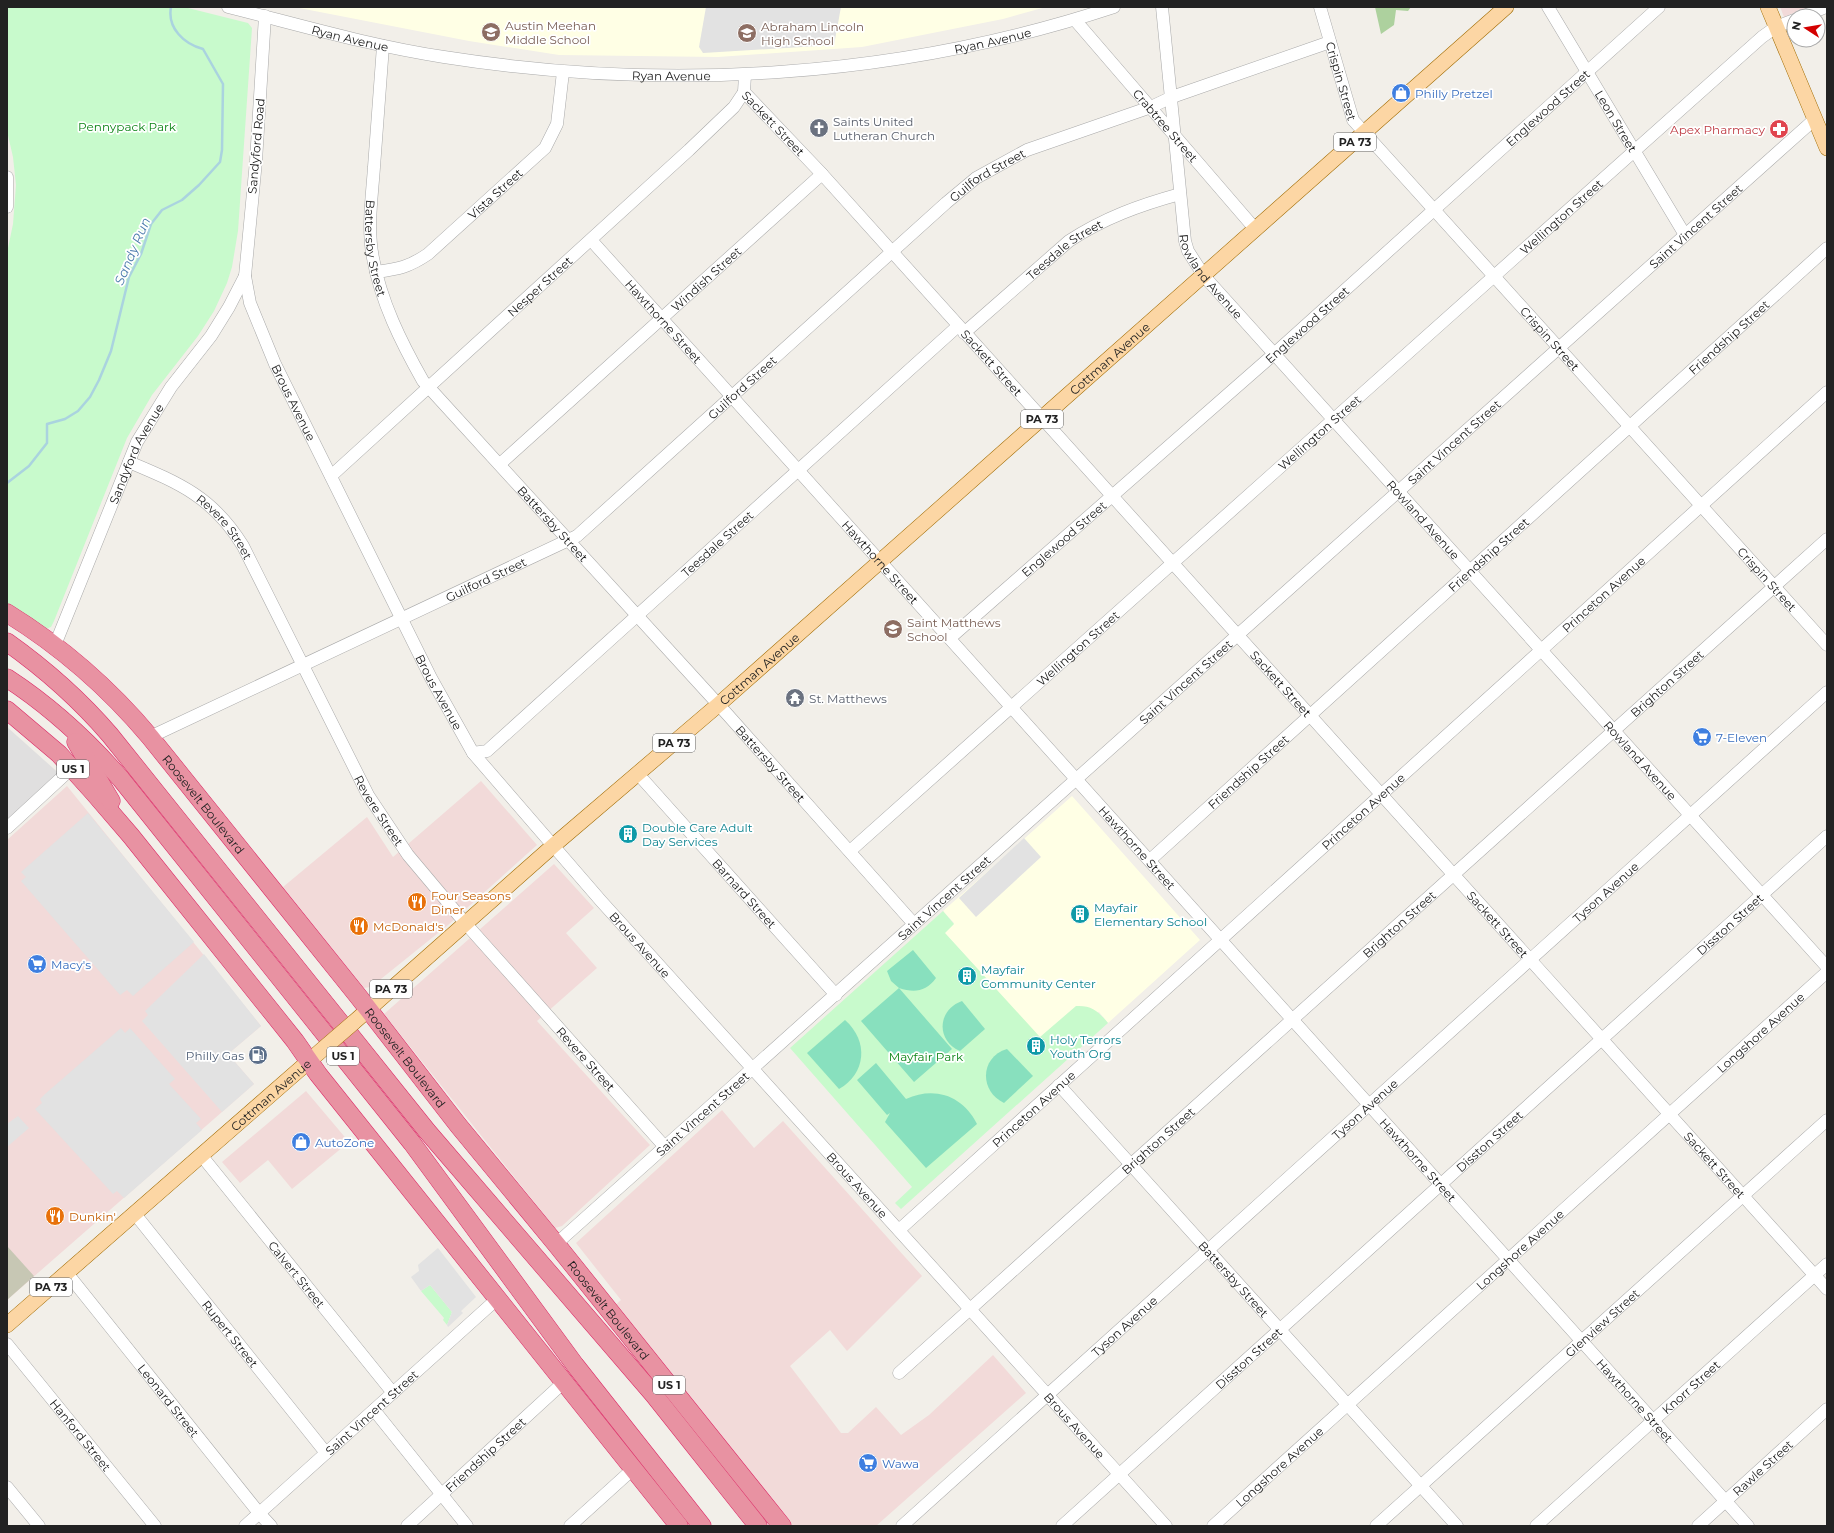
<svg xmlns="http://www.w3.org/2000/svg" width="1834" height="1533" font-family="Montserrat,sans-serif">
<rect width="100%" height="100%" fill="#f2efe9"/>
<path fill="#e0dfdf" d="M7,727L63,777L7,828Z"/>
<g fill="#f2dad9">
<path d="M1780,7H1808L1784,17Z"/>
<path d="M481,781L537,845L448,925L371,987L363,988L283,887L367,817L393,857Z"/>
<path d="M67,786L261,1026L228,1054L254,1084L7,1300V840Z"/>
<path d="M554,864L594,908L566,933L597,968L537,1021L650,1145L562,1226L555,1228L384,1014Z"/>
<path d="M306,1091L349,1142L292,1189L268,1160L240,1183L222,1162Z"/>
<path d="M722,1110L754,1148L783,1121L922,1276L847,1351L830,1330L790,1366L841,1433H848L876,1407L901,1435L929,1415L993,1355L1026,1393L876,1526H789L614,1306L621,1300L576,1243Z"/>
</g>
<g fill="#ffffe5">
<path d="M294,7H1046L1003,19L862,47L718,57L559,55L469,41Z"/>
<path d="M1072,796L1200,940L1108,1023L1099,1012L1040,1038L944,932L954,923L943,911Z"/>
</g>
<path fill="#c7c7b4" d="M7,1246L34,1276L7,1300Z"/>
<path fill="#add19e" d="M1375,7H1411L1408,11L1396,10L1394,25L1381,34Z"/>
<g fill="#c8facc">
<path d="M7,7H184L248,23L252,28L238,231L232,267L227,283L214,311L198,336L152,395L127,438L54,621L51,627L46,629L7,605V253L13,224L16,185L13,157L7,131Z"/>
<path d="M943,911L954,924L945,933L1040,1037L1076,1006C1092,1005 1099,1012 1108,1023L901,1209L895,1203L912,1187L790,1048Z"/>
<path d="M430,1285L452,1312L447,1325L443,1320L444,1318L421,1291Z"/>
</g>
<g fill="#88e0be">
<path d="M913,950L936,978C926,992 914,993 899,988L952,1049L914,1082L861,1021L899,988L891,981L887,971Z"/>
<path d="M962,1001L985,1029L960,1051C936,1041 937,1010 962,1001Z"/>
<path d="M845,1020C869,1041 866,1074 839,1089L807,1053Z"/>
<path d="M1007,1049L1033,1076L1004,1103C979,1091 980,1057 1007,1049Z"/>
<path d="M876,1063L906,1099C935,1086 963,1096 977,1124L926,1168L885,1122L890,1113L887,1115L857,1080Z"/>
</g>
<g fill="#e2e2e2">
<path d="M706,7H841L834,45L703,53L699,47Z"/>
<path d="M88,813L194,942L133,996L127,990L120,995L21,881L26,877L21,872Z"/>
<path d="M1024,838L1041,857L976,917L959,898Z"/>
<path d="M204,954L261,1026L228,1054L254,1084L222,1112L142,1021L148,1015L145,1011Z"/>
<path d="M121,1028L125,1033L130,1028L175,1079L169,1084L201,1119L196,1123L202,1130L124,1198L117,1191L113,1194L35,1109L42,1103L40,1099L45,1094Z"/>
<path d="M18,1116L29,1128L7,1147V1124Z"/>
<path d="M438,1248L476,1297L461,1311L463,1313L448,1327L447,1325L452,1312L430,1285L421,1291L411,1277L419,1271L418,1265Z"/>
</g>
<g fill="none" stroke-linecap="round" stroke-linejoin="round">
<path stroke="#aad3df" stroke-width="2.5" d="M7,483L29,466L47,443V424L65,419L78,411L90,397L99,380L111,351L129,277L141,254L151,224L162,210L182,200L199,185L220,162L222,150L223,84L203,49C184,44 167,28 171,7"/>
<defs>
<g id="minor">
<path id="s1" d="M228,7C300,25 371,46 444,57C667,92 899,78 1114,7"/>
<path id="s2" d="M1162,7L1185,241L1188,251L1204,276L1827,967"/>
<path id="s3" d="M1320,7L1353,120L1827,645"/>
<path id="s4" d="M1548,7L1685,235"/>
<path id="s5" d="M265,16L256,161L245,276L250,303L275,364L431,678L473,753L601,901L1166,1526"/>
<path d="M1804,16L1826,7"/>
<path id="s6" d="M1075,20L1256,230"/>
<path id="s7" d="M383,46C380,87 377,127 374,167C372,197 367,228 373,258C381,302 401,342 423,381L727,714L914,924"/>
<path id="s8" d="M745,75L744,92L822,174L1827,1289"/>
<path d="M7,177V207"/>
<path id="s9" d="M591,240L1748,1526"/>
<path id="s10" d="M376,272C399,269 409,267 428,254L545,148L557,124L563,72"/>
<path id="s11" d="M964,333L1069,241C1104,218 1140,205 1180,194"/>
<path id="s12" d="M129,462C179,483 213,497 243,546L368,795L408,855L466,924L665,1147"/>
<path id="s13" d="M500,464L822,174"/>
<path id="s14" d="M331,476L689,150L734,107L744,92"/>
<path id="s15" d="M950,638L1274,354L1659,7"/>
<path id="s16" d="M55,645L137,442L171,387L211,336L229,307L245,276"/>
<path id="s17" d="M150,737L577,536L946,203L976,178L1027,150L1151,107L1172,97L1330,42"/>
<path id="s18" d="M473,753L487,751L958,326"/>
<path id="s19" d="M638,774L836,995"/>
<path d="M7,828L72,768"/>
<path id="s20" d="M850,851L1762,37L1776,27L1794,20"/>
<path id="s21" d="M1150,860L1827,248"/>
<path id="s22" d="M1059,1085L1457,1526"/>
<path id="s23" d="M201,1155L393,1393"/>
<path id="s24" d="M135,1214L326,1453"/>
<path id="s25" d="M899,1230L1827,392"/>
<path id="s26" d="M556,1244L1815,119"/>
<path id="s27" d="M67,1273L259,1513L271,1526"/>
<path id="s28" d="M7,1344L155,1526"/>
<path id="s29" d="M899,1373L1827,539"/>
<path d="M374,1410L467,1526"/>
<path d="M7,1487L39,1526"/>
<path id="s30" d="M245,1526L497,1299"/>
<path id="s31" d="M407,1526L564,1382"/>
<path d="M570,1526L633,1469"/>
<path id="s32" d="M902,1526L1827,692"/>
<path id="s33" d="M1062,1526L1827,836"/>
<path id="s34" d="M1213,1526L1827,972"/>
<path id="s35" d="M1376,1526L1827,1120"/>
<path id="s36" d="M1536,1526L1827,1264"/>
<path id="s37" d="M1698,1526L1827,1409"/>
</g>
<g id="major">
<path d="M1768,7L1827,148"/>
<path id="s38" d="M353,1023L554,845L718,705L1506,7"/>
<path id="s39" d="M7,1325L324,1048"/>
</g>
<g id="highway">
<path id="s40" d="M7,613C62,647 109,688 150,737L358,996L458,1125L556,1244L782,1526"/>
<path d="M7,642C45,669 80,700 110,735L427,1131L654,1395L758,1526"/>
<path d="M7,678C50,706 88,741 121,779L412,1143L575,1365L702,1526"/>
<path d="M7,710L59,754L94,793L131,836L295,1041L318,1074L679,1526"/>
<path d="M76,742L111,801"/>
</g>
</defs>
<use href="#minor" stroke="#a9a9a9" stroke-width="13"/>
<use href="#major" stroke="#a06b00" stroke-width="16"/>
<use href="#highway" stroke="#dc2a67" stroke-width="19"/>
<use href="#minor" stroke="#fff" stroke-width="12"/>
<use href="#major" stroke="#fcd6a4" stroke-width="15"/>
<use href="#highway" stroke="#e892a2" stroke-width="18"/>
<defs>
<path id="major-bridge" d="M324,1048L353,1023"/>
</defs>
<use href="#major-bridge" stroke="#a06b00" stroke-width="16" stroke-linecap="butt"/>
<use href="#major-bridge" stroke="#fcd6a4" stroke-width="15"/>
</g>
<defs>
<symbol id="school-disc" viewBox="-11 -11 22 22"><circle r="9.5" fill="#8d6e63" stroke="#fff"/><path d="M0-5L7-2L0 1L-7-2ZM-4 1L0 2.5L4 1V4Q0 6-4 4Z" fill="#fff"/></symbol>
<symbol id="shop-disc" viewBox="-11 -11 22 22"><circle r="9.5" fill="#3f7fe0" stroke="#fff"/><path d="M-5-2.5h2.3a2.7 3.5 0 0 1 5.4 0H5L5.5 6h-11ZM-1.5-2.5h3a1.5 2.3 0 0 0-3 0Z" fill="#fff"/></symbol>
<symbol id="church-disc" viewBox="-11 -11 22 22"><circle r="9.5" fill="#6b7280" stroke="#fff"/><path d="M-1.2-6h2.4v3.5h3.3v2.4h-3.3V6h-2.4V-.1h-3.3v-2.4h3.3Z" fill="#fff"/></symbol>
<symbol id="pharmacy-disc" viewBox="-11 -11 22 22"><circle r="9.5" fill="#e0444e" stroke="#fff"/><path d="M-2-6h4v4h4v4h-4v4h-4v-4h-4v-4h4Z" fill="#fff"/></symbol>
<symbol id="temple-disc" viewBox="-11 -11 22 22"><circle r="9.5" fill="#6b7280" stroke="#fff"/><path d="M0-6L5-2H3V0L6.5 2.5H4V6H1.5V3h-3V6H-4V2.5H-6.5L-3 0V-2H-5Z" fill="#fff"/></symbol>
<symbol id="supermarket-disc" viewBox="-11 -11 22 22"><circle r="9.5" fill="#3f7fe0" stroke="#fff"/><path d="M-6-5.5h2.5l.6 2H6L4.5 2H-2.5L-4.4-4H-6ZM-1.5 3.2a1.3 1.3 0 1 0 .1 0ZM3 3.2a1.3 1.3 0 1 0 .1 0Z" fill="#fff"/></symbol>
<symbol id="building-disc" viewBox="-11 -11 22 22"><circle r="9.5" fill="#0f9aa8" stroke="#fff"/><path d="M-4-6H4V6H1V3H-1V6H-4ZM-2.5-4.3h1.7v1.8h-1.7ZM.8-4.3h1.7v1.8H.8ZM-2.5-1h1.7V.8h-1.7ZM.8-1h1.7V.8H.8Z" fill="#fff"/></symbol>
<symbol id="restaurant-disc" viewBox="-11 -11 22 22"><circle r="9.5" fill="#e8710a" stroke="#fff"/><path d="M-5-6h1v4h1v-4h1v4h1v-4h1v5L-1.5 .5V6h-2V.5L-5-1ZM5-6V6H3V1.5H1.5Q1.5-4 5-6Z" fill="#fff"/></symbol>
<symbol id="fuel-disc" viewBox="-11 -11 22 22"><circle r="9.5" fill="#5c6f8a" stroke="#fff"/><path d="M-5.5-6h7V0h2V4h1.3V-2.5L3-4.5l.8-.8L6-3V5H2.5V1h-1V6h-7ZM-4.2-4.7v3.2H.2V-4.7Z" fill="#fff"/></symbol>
</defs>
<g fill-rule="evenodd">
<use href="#school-disc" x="480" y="21" width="22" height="22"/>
<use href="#school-disc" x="736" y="22" width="22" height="22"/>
<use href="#shop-disc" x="1390" y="82" width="22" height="22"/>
<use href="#church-disc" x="808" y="117" width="22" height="22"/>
<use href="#pharmacy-disc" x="1768" y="118" width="22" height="22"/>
<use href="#school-disc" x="882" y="618" width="22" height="22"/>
<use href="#temple-disc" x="784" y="687" width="22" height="22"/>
<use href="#supermarket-disc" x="1691" y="726" width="22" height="22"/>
<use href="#building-disc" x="617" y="823" width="22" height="22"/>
<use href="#restaurant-disc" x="406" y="891" width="22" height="22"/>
<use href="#building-disc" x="1069" y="903" width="22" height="22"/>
<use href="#restaurant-disc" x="348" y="915" width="22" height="22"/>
<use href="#supermarket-disc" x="26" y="953" width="22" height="22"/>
<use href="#building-disc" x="956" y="965" width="22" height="22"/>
<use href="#building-disc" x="1025" y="1035" width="22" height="22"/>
<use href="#fuel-disc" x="247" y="1044" width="22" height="22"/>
<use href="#shop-disc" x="290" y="1131" width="22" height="22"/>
<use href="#restaurant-disc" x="44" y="1205" width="22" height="22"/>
<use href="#supermarket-disc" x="857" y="1452" width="22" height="22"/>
</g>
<g text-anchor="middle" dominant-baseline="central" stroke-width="3.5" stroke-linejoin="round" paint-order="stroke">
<g fill="#fff" stroke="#646464" stroke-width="1">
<rect x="1334" y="133" width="42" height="18" rx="3"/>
<rect x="1021" y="410" width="42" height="18" rx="3"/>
<rect x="653" y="734" width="42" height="18" rx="3"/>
<rect x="57" y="760" width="32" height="18" rx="3"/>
<rect x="370" y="980" width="42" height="18" rx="3"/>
<rect x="327" y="1047" width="32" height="18" rx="3"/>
<rect x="30" y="1278" width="42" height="18" rx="3"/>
<rect x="653" y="1376" width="32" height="18" rx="3"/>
</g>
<g font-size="11" font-weight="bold" fill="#222">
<text x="1355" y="142">PA 73</text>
<text x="1042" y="419">PA 73</text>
<text x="674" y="743">PA 73</text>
<text x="73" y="769">US 1</text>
<text x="391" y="989">PA 73</text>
<text x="343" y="1056">US 1</text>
<text x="51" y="1287">PA 73</text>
<text x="669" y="1385">US 1</text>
</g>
<g font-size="12" fill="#785e54" stroke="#fff" text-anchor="start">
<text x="505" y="25">Austin Meehan<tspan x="505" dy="14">Middle School</tspan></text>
<text x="761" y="26">Abraham Lincoln<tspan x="761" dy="14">High School</tspan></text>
<text x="907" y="622">Saint Matthews<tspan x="907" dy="14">School</tspan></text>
</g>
<g font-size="12" fill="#222" stroke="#fff">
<text stroke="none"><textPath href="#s1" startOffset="126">Ryan Avenue</textPath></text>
<text stroke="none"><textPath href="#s1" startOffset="774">Ryan Avenue</textPath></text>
<text stroke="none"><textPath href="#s1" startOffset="450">Ryan Avenue</textPath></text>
<text stroke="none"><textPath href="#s3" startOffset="77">Crispin Street</textPath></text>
<text stroke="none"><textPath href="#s15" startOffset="799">Englewood Street</textPath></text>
<text stroke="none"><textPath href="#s4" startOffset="133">Leon Street</textPath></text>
<text stroke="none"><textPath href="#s8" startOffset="60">Sackett Street</textPath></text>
<text stroke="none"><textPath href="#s6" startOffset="139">Crabtree Street</textPath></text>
<text transform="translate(256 146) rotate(-85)">Sandyford Road</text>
<text stroke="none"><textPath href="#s17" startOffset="1019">Guilford Street</textPath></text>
<text stroke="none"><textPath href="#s10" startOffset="146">Vista Street</textPath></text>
<text stroke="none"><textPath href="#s20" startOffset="953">Wellington Street</textPath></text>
<text stroke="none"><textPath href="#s26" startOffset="1528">Saint Vincent Street</textPath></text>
<text stroke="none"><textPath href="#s7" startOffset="203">Battersby Street</textPath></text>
<text stroke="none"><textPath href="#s11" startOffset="131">Teesdale Street</textPath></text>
<text stroke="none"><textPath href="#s2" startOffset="279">Rowland Avenue</textPath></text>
<text stroke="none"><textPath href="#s13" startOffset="277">Windish Street</textPath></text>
<text stroke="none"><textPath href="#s14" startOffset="282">Nesper Street</textPath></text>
<text stroke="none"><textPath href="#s9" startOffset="109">Hawthorne Street</textPath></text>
<text stroke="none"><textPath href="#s15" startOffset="475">Englewood Street</textPath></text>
<text stroke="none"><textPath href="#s21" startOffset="780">Friendship Street</textPath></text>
<text stroke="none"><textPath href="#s3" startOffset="412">Crispin Street</textPath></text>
<text stroke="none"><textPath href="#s38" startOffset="1007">Cottman Avenue</textPath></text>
<text stroke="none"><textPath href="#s8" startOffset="384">Sackett Street</textPath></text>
<text stroke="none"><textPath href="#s17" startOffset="694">Guilford Street</textPath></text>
<text stroke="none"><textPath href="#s5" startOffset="397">Brous Avenue</textPath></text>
<text stroke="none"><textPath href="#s20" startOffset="629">Wellington Street</textPath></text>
<text stroke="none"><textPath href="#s26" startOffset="1204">Saint Vincent Street</textPath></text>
<text stroke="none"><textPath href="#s16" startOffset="208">Sandyford Avenue</textPath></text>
<text stroke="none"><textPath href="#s2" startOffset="603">Rowland Avenue</textPath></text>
<text stroke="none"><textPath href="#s7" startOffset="539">Battersby Street</textPath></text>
<text stroke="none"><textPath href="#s12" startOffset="118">Revere Street</textPath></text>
<text stroke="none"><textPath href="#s15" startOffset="151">Englewood Street</textPath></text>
<text stroke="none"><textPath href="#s18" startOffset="324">Teesdale Street</textPath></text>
<text stroke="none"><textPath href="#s21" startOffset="456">Friendship Street</textPath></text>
<text stroke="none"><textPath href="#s9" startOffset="433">Hawthorne Street</textPath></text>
<text stroke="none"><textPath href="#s17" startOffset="371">Guilford Street</textPath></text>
<text stroke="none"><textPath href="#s3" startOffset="736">Crispin Street</textPath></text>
<text stroke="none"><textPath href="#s25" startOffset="949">Princeton Avenue</textPath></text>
<text stroke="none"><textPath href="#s20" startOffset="305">Wellington Street</textPath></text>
<text stroke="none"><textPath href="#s38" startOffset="539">Cottman Avenue</textPath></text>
<text stroke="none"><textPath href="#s26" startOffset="844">Saint Vincent Street</textPath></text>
<text stroke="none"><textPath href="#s8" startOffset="816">Sackett Street</textPath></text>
<text stroke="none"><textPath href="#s29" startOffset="1032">Brighton Street</textPath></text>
<text stroke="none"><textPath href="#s5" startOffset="721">Brous Avenue</textPath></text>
<text stroke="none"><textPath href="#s2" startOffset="927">Rowland Avenue</textPath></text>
<text stroke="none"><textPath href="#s7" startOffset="863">Battersby Street</textPath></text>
<text stroke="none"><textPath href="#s21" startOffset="132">Friendship Street</textPath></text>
<text stroke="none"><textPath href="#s40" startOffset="276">Roosevelt Boulevard</textPath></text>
<text stroke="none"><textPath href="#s12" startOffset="442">Revere Street</textPath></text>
<text stroke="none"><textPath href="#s25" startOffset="625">Princeton Avenue</textPath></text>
<text stroke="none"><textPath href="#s9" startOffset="817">Hawthorne Street</textPath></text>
<text stroke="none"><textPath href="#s32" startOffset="947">Tyson Avenue</textPath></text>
<text stroke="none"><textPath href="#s19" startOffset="160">Barnard Street</textPath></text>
<text stroke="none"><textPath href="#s26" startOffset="520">Saint Vincent Street</textPath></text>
<text stroke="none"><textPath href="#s29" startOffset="672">Brighton Street</textPath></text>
<text stroke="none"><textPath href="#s8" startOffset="1140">Sackett Street</textPath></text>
<text stroke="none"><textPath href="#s33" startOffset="899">Disston Street</textPath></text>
<text stroke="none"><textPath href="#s5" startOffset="1045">Brous Avenue</textPath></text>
<text stroke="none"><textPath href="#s34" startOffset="737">Longshore Avenue</textPath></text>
<text stroke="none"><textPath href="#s40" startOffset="600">Roosevelt Boulevard</textPath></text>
<text stroke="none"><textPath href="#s12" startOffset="766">Revere Street</textPath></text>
<text stroke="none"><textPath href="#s39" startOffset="350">Cottman Avenue</textPath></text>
<text stroke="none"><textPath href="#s25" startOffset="181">Princeton Avenue</textPath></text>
<text stroke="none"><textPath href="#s32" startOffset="623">Tyson Avenue</textPath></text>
<text stroke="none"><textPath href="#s26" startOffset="196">Saint Vincent Street</textPath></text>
<text stroke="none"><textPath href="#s29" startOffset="348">Brighton Street</textPath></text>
<text stroke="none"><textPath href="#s33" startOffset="575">Disston Street</textPath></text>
<text stroke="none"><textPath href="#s9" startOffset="1237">Hawthorne Street</textPath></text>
<text stroke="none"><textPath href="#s8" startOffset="1464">Sackett Street</textPath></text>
<text stroke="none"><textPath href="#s5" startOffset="1369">Brous Avenue</textPath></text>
<text stroke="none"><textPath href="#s34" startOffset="413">Longshore Avenue</textPath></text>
<text stroke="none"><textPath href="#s23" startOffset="153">Calvert Street</textPath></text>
<text stroke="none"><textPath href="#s22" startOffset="261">Battersby Street</textPath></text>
<text stroke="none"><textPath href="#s40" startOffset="924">Roosevelt Boulevard</textPath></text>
<text stroke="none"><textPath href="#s35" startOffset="304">Glenview Street</textPath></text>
<text stroke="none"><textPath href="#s32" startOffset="299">Tyson Avenue</textPath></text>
<text stroke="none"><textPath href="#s24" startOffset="153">Rupert Street</textPath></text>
<text stroke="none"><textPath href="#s33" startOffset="251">Disston Street</textPath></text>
<text stroke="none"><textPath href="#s36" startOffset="208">Knorr Street</textPath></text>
<text stroke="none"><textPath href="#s27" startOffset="163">Leonard Street</textPath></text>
<text stroke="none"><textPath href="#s9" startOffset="1561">Hawthorne Street</textPath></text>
<text stroke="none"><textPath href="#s30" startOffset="170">Saint Vincent Street</textPath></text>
<text stroke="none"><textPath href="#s5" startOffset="1693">Brous Avenue</textPath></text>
<text stroke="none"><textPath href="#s28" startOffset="117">Hanford Street</textPath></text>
<text stroke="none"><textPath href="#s31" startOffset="106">Friendship Street</textPath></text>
<text stroke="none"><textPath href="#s34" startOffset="89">Longshore Avenue</textPath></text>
<text stroke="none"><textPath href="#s37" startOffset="87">Rawle Street</textPath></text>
</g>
<g font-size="12" fill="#366cbe" stroke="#fff" text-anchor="start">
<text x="1415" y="93">Philly Pretzel</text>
<text x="1716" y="737">7-Eleven</text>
<text x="51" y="964">Macy's</text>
<text x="315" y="1142">AutoZone</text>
<text x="882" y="1463">Wawa</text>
</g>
<g font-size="12" fill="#5b616d" stroke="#fff" text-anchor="start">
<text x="833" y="121">Saints United<tspan x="833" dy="14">Lutheran Church</tspan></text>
<text x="809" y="698">St. Matthews</text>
</g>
<g font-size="12" fill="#0c8416" stroke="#fff">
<text x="127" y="126">Pennypack Park</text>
<text x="926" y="1056">Mayfair Park</text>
</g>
<g font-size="12" fill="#be3a42" stroke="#fff" text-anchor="end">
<text x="1765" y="129">Apex Pharmacy</text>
</g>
<g font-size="12" fill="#0d838f" stroke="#fff" text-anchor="start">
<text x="642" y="827">Double Care Adult<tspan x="642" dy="14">Day Services</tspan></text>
<text x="1094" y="907">Mayfair<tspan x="1094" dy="14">Elementary School</tspan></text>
<text x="981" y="969">Mayfair<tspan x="981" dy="14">Community Center</tspan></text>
<text x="1050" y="1039">Holy Terrors<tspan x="1050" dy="14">Youth Org</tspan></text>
</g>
<g font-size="12" fill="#c56008" stroke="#fff" text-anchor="start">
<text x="431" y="895">Four Seasons<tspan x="431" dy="14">Diner</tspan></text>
<text x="373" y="926">McDonald's</text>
<text x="69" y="1216">Dunkin'</text>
</g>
<g font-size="12" fill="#4e5e75" stroke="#fff" text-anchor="end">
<text x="244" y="1055">Philly Gas</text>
</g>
<g font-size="13" font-style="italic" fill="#4a7aab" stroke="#fff">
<text transform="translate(132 251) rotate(-67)">Sandy Run</text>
</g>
</g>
<rect width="1834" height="1533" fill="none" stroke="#222222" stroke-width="16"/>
<g transform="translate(1806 28) rotate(282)"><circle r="19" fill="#ffffff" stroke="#a7a7a7"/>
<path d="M0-3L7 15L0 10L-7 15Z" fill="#d40000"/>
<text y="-6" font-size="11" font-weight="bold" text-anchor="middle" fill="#222222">N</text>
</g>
</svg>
